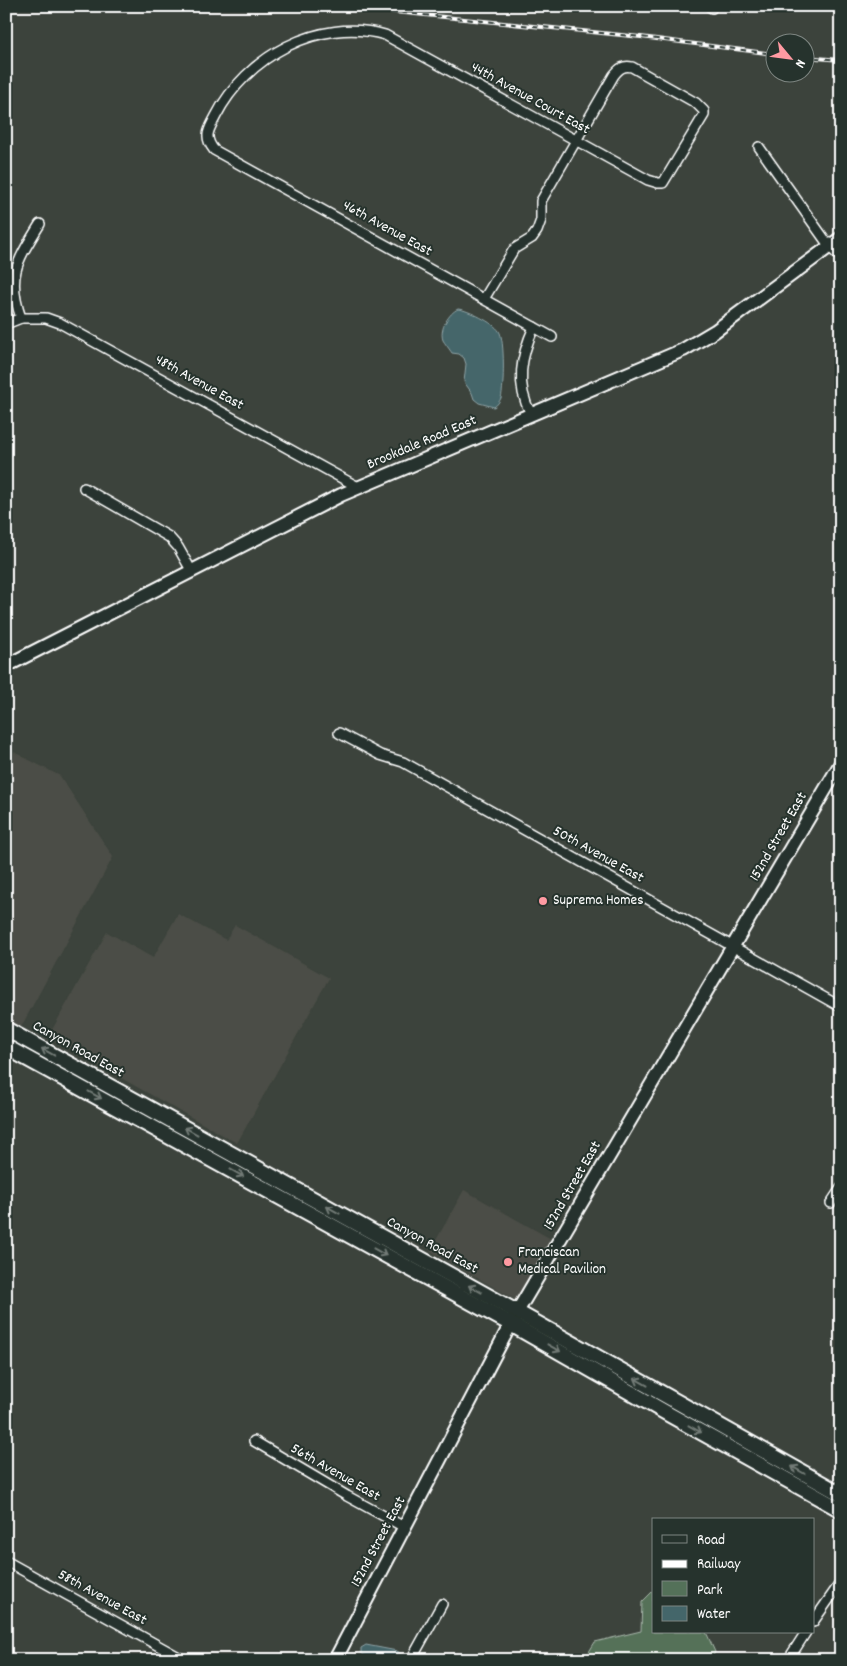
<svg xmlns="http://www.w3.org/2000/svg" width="847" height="1666" font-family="Dekko,sans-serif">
<rect width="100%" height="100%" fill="#3c433c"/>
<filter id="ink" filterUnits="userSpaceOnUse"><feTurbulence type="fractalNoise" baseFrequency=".02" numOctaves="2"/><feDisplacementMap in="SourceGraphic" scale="10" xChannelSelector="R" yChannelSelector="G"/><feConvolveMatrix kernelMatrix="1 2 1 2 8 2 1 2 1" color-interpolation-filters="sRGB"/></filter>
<g filter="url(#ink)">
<g fill="#4c4e47">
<path d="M6,748L60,776L113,857L21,1027L6,1019Z"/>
<path d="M178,914L226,940L235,925L329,978L237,1143L48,1037L107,932L153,958Z"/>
<path d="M464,1190L551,1239L516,1300L430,1251Z"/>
</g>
<path fill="#547159" stroke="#aab8ac" d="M653,1591V1632H706L715,1652L711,1660H584L595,1642L641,1631L642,1602Z"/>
<g fill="#44666a" stroke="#8fa3a6">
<path d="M458,309C468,310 494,323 499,331C505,339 504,388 501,398C499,402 498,404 494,407L479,403L474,399L472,393L464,382L466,364L464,358L459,354L452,353C450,350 444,342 443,340C439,329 449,313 458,309Z"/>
<path d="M366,1645L397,1651L400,1653V1657C395,1660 393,1658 388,1659C377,1660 371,1660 361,1653V1648Z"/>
</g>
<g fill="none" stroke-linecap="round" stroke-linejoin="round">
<defs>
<g id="street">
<path d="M709,6L712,8"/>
<path d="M759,147L830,247L841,258"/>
<path d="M484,299L514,249L532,238L537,231L541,220V201L614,75C619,69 623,65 632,67L696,103L704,111V115L663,183H658L648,180L385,35C319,16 246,57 216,116C209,130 203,136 214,150L552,337"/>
<path d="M21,318H46L60,323L358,487"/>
<path d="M6,324L21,318C6,275 18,260 40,224"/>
<path d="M531,414C515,385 521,356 534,327"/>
<path d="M84,488L169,537L178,547L191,570"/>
<path d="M339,733L380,755L403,762L841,1007"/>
<path d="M831,1203L841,1188"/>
<path d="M254,1441L347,1496L404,1527"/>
<path d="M6,1561L184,1660"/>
<path d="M813,1622L841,1582"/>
<path d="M411,1660L442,1604"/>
<path d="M788,1660L806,1632"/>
</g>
<g id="secondary">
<path d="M6,666L341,495L683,350L715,331L841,238"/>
<path d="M335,1660L517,1312L841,763"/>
</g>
<g id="primary">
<path d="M6,1029L517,1312L841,1494"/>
<path d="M6,1047L511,1324L670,1415L841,1510"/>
</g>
</defs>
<use href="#street" stroke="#fff" stroke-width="12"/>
<use href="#secondary" stroke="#fff" stroke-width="16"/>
<use href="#primary" stroke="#fff" stroke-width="18"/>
<use href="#street" stroke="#26332d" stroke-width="9"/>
<use href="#secondary" stroke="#26332d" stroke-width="12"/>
<use href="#primary" stroke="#26332d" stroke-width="14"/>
<defs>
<g id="rail">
<path d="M336,6L641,37L774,54"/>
<path d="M804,57L841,60"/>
</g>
</defs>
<use href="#rail" stroke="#fff" stroke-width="4"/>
<use href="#rail" stroke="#26332d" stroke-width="2" stroke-dasharray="5.5" stroke-linecap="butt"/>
</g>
<defs><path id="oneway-shaft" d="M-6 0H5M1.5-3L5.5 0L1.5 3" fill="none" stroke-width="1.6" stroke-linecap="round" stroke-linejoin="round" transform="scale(1.25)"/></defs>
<g stroke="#727a76">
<use href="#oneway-shaft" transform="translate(48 1052) rotate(-151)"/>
<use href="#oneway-shaft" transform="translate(95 1095) rotate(29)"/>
<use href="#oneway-shaft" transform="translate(191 1131) rotate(-151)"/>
<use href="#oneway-shaft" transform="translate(237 1173) rotate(29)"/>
<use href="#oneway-shaft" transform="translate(333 1210) rotate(-151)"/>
<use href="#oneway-shaft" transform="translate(380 1252) rotate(29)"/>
<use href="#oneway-shaft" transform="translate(475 1289) rotate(-151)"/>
<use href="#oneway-shaft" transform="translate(554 1348) rotate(29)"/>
<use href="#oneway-shaft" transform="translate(641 1382) rotate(-151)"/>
<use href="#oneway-shaft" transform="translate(695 1429) rotate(29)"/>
<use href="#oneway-shaft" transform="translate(798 1470) rotate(-150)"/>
</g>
</g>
<g fill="#ff9aa2" stroke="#26332d" stroke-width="2">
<circle cx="543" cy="901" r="5"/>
<circle cx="508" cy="1262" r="5"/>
</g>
<g text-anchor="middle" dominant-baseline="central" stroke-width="4" stroke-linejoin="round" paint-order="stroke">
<g font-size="15" fill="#fff" stroke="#26332d">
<text transform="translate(530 99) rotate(29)">44th Avenue Court East</text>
<text transform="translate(387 229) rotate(29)">46th Avenue East</text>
<text transform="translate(199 383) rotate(29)">48th Avenue East</text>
<text transform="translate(422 443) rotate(-23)">Brookdale Road East</text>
<text transform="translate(779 837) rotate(-60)">152nd Street East</text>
<text transform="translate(598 855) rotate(29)">50th Avenue East</text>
<text transform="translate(78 1050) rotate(29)">Canyon Road East</text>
<text transform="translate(573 1186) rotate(-60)">152nd Street East</text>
<text transform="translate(432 1246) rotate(29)">Canyon Road East</text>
<text transform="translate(335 1473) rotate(30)">56th Avenue East</text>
<text transform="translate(379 1542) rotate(-62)">152nd Street East</text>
<text transform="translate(102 1598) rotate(29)">58th Avenue East</text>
</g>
<g font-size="15" fill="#fff" stroke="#26332d" text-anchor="start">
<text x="553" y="901">Suprema Homes</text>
<text x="518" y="1253">Franciscan<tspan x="518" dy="17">Medical Pavilion</tspan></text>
</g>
</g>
<rect width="847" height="1666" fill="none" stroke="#26332d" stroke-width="25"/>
<rect x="12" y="12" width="822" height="1641" fill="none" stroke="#fff" stroke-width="2" filter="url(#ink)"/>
<rect x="652" y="1518" width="162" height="115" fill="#26332d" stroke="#7d8581"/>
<rect x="662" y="1535" width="25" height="8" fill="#26332d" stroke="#7d8581"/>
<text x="697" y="1544" font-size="15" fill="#ffffff">Road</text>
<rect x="662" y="1560" width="25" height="8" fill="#ffffff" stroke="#7d8581"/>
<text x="697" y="1568" font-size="15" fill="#ffffff">Railway</text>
<rect x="662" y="1581" width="25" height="15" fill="#547159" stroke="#7d8581"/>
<text x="697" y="1594" font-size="15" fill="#ffffff">Park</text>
<rect x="662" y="1606" width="25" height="15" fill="#44666a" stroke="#7d8581"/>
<text x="697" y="1618" font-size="15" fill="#ffffff">Water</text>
<g transform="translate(790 58) rotate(119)"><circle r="24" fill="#26332d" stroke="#7d8581"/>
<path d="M0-4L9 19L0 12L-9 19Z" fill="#ff9aa2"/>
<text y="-8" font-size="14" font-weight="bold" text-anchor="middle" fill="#ffffff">N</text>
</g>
</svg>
